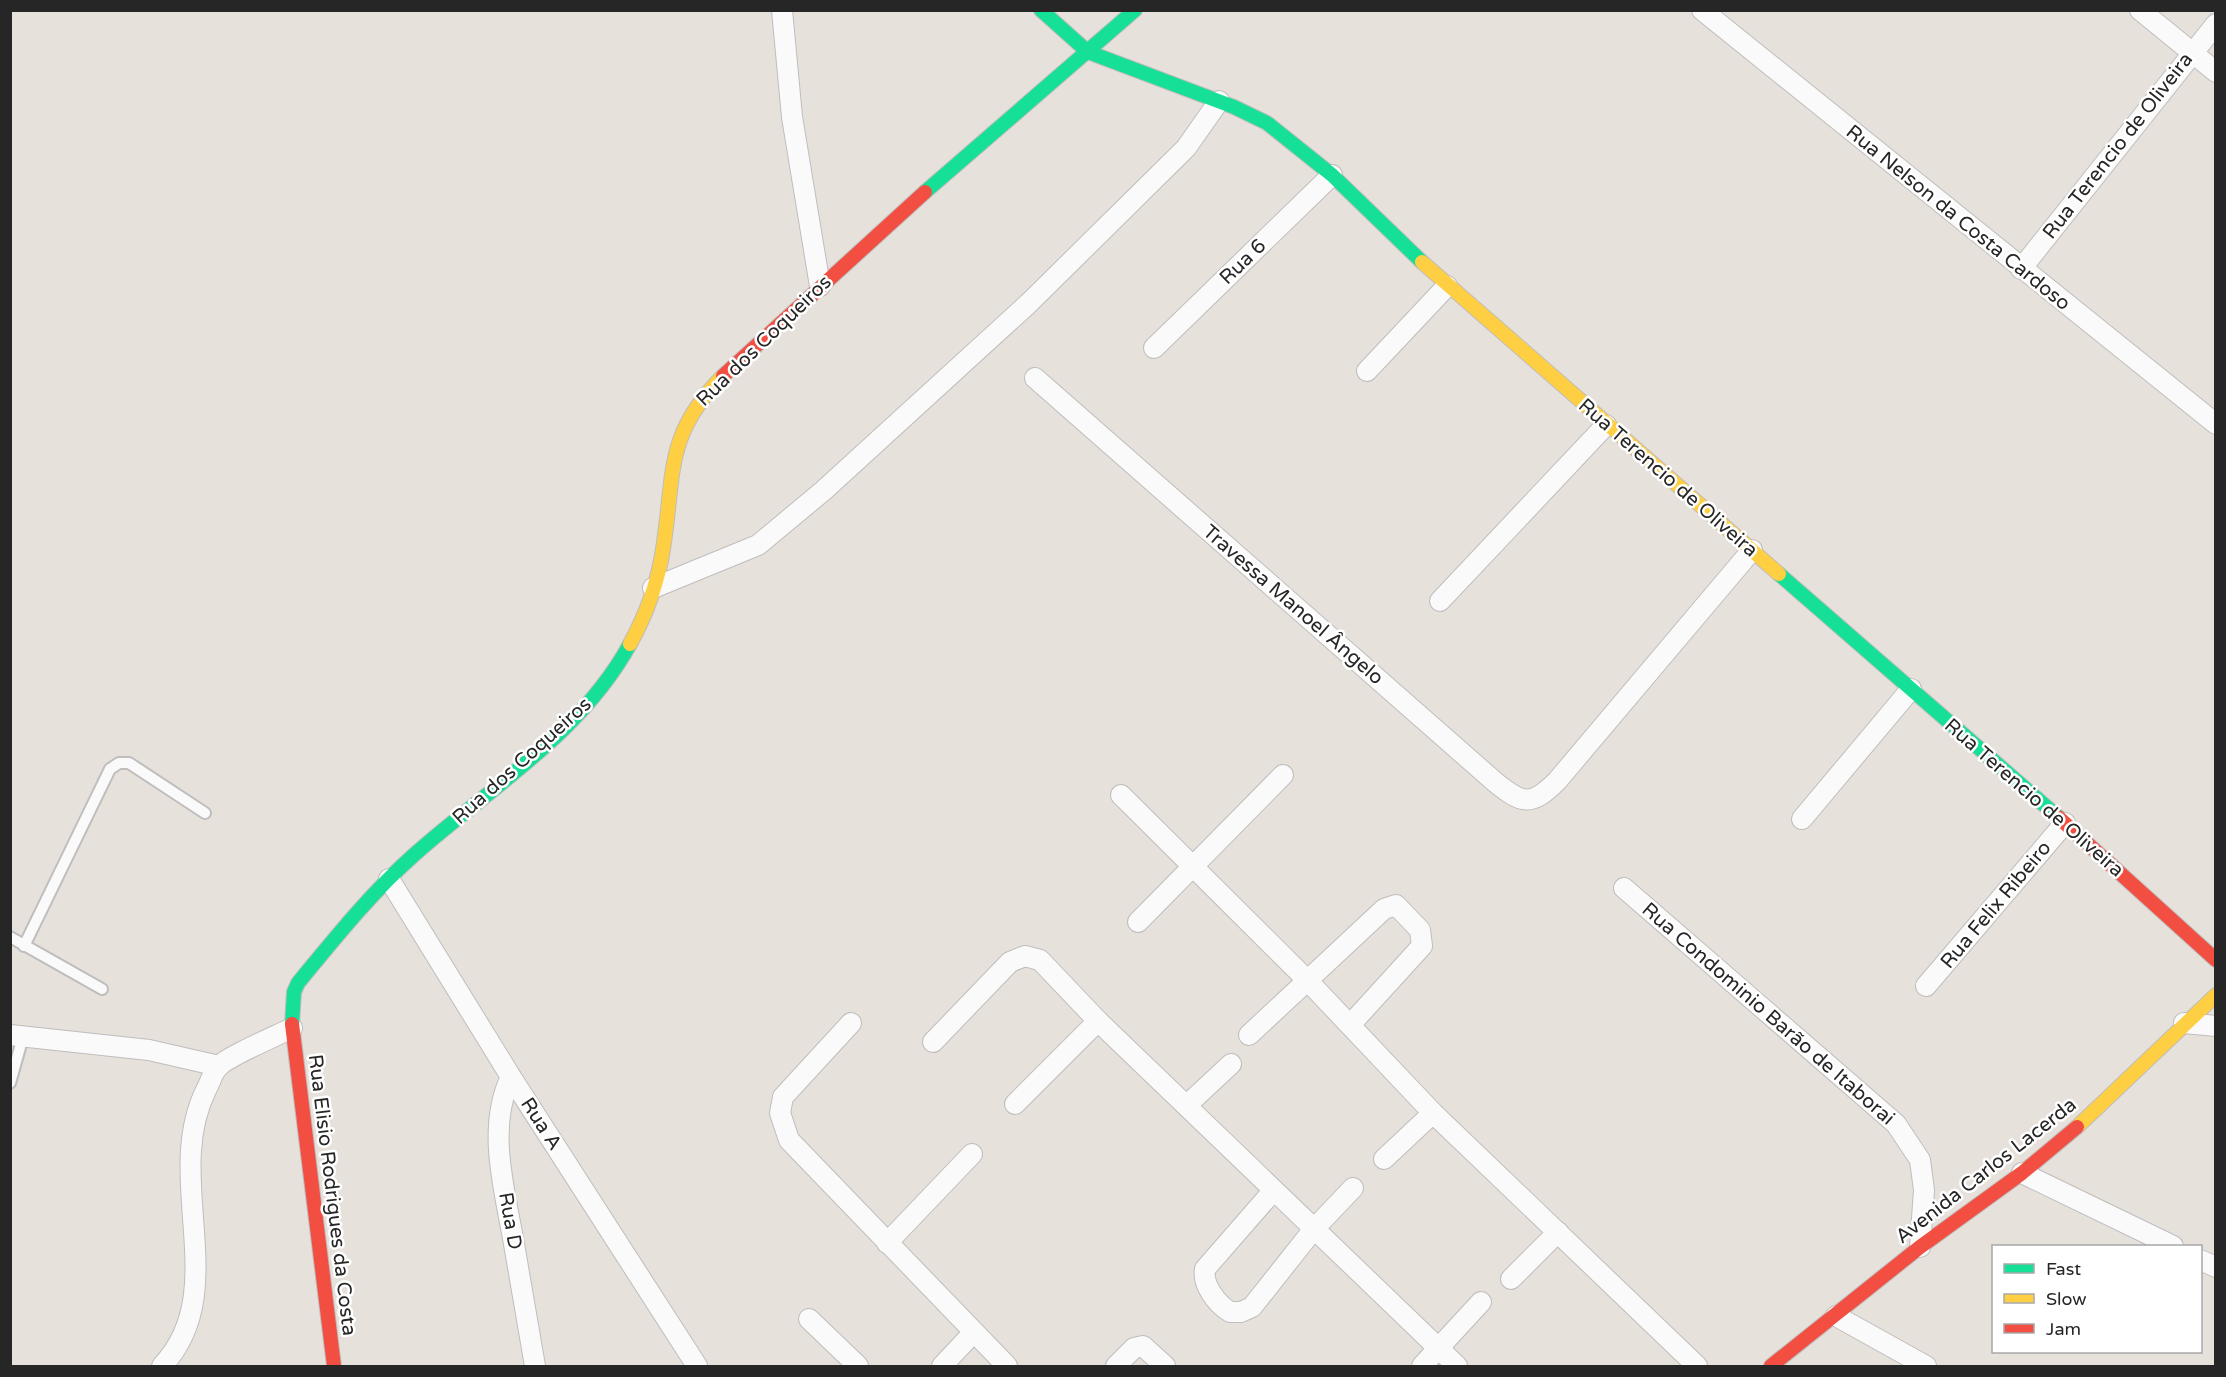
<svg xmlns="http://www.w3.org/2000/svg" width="2226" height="1377" font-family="'Varela Round',sans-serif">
<rect width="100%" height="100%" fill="#e6e1db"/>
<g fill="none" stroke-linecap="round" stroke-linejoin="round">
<defs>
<g id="lane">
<path d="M10,937L102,989"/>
<path d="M24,946L110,769L119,763H129L205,813"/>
<path d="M10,1083L23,1037"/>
</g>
<g id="street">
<path d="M782,10L792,117L820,286"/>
<path d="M1702,10L2216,424"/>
<path d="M2140,10L2216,72"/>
<path d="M2021,269L2216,24"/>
<path d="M1154,348L1332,175"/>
<path d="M1367,371L1447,286"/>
<path d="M1035,378L1495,782C1522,804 1531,807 1557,781L1752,550"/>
<path d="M653,588L758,545L823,491L1029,303L1186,148L1219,101"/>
<path d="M1440,601L1606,425"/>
<path d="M1121,795L1308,981L1433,1113L1697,1366"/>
<path d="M1802,819L1911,689"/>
<path d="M389,879L511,1077L697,1366"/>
<path d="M1624,888L1896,1124L1920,1160L1924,1190L1920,1247"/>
<path d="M1138,922L1283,775"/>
<path d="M1926,986L2065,823"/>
<path d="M851,1023L783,1097L780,1113L789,1140L1007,1366"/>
<path d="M2184,1023L2216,1026"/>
<path d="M10,1035L149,1050L219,1066"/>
<path d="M1249,1035L1384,909L1396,905L1420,930L1422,946L1350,1025"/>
<path d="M933,1042L1010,962L1025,956L1040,960L1098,1021L1457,1366"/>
<path d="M511,1077C486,1128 505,1191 514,1244C521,1285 528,1326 535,1366"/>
<path d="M1015,1104L1098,1021"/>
<path d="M1187,1105L1231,1064"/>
<path d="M1384,1159L1433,1113"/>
<path d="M2022,1173L2173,1246"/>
<path d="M1273,1191L1205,1269C1202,1285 1217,1304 1230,1312H1241L1252,1307L1313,1230L1353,1188"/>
<path d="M887,1243L972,1154"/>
<path d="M2200,1260L2216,1267"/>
<path d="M1511,1279L1558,1232"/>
<path d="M1836,1316L1926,1366"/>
<path d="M809,1319L858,1366"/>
<path d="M162,1366C233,1291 162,1179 206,1090C210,1083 213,1071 219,1066C229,1056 276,1036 292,1028"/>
<path d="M942,1366L973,1333"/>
<path d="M1116,1366L1134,1348L1143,1346L1165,1366"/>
<path d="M1422,1366L1481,1302"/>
</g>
<g id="fast">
<path d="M1041,10L1088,52L1234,107L1267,123L1332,175L1422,262"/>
<path d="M925,192L1135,10"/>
<path d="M1779,574L2058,817"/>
<path d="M292,1024L294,992L298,983C335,938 371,893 415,854C489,788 581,734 630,644"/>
</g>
<g id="slow">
<path d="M1422,262L1779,574"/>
<path d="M630,644C646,615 658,582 663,549C675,474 664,435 723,376"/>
<path d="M2077,1127L2216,995"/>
</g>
<g id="jam">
<path d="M723,376L925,192"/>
<path d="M2058,817L2216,960"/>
<path d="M292,1024L334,1366"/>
<path d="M1771,1366L1920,1247L2022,1173L2077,1127"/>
</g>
</defs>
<use href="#lane" stroke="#bfbdbd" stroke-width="14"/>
<use href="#street" stroke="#bfbdbd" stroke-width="22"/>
<use href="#fast" stroke="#bfbdbd" stroke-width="16"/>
<use href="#slow" stroke="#bfbdbd" stroke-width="16"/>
<use href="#jam" stroke="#bfbdbd" stroke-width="16"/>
<use href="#lane" stroke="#fbfafa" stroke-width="10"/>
<use href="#street" stroke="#fbfafa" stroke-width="20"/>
<use href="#fast" stroke="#16e098" stroke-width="14"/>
<use href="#slow" stroke="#ffcf43" stroke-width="14"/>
<use href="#jam" stroke="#f24e42" stroke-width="14"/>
</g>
<g text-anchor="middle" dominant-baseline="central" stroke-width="5" stroke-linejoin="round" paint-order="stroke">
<g font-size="20" fill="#262626" stroke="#fff">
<text transform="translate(2118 146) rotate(-52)">Rua Terencio de Oliveira</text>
<text transform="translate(1958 218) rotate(39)">Rua Nelson da Costa Cardoso</text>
<text transform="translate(1243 262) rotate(-44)">Rua 6</text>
<text transform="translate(764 341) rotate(-44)">Rua dos Coqueiros</text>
<text transform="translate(1668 478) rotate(41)">Rua Terencio de Oliveira</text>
<text transform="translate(1293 605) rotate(41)">Travessa Manoel Ângelo</text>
<text transform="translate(522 761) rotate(-42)">Rua dos Coqueiros</text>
<text transform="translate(2034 798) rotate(41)">Rua Terencio de Oliveira</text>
<text transform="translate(1996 905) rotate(-50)">Rua Felix Ribeiro</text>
<text transform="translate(1768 1014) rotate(41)">Rua Condominio Barão de Itaborai</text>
<text transform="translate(541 1124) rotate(57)">Rua A</text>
<text transform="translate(1986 1171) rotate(-38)">Avenida Carlos Lacerda</text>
<text transform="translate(332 1195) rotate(83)">Rua Elisio Rodrigues da Costa</text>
<text transform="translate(510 1221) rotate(80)">Rua D</text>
</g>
</g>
<rect width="2226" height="1377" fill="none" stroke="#262626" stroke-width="24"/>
<rect x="1992" y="1245" width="210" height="108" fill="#ffffff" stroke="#a8a8a8" stroke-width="1.5"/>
<rect x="2004" y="1264" width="30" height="9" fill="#16e098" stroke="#a8a8a8" stroke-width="1.5"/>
<text x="2046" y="1275" font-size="18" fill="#262626">Fast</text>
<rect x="2004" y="1294" width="30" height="9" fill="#ffcf43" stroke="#a8a8a8" stroke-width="1.5"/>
<text x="2046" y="1305" font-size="18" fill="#262626">Slow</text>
<rect x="2004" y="1324" width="30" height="9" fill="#f24e42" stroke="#a8a8a8" stroke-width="1.5"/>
<text x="2046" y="1335" font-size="18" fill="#262626">Jam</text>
</svg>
